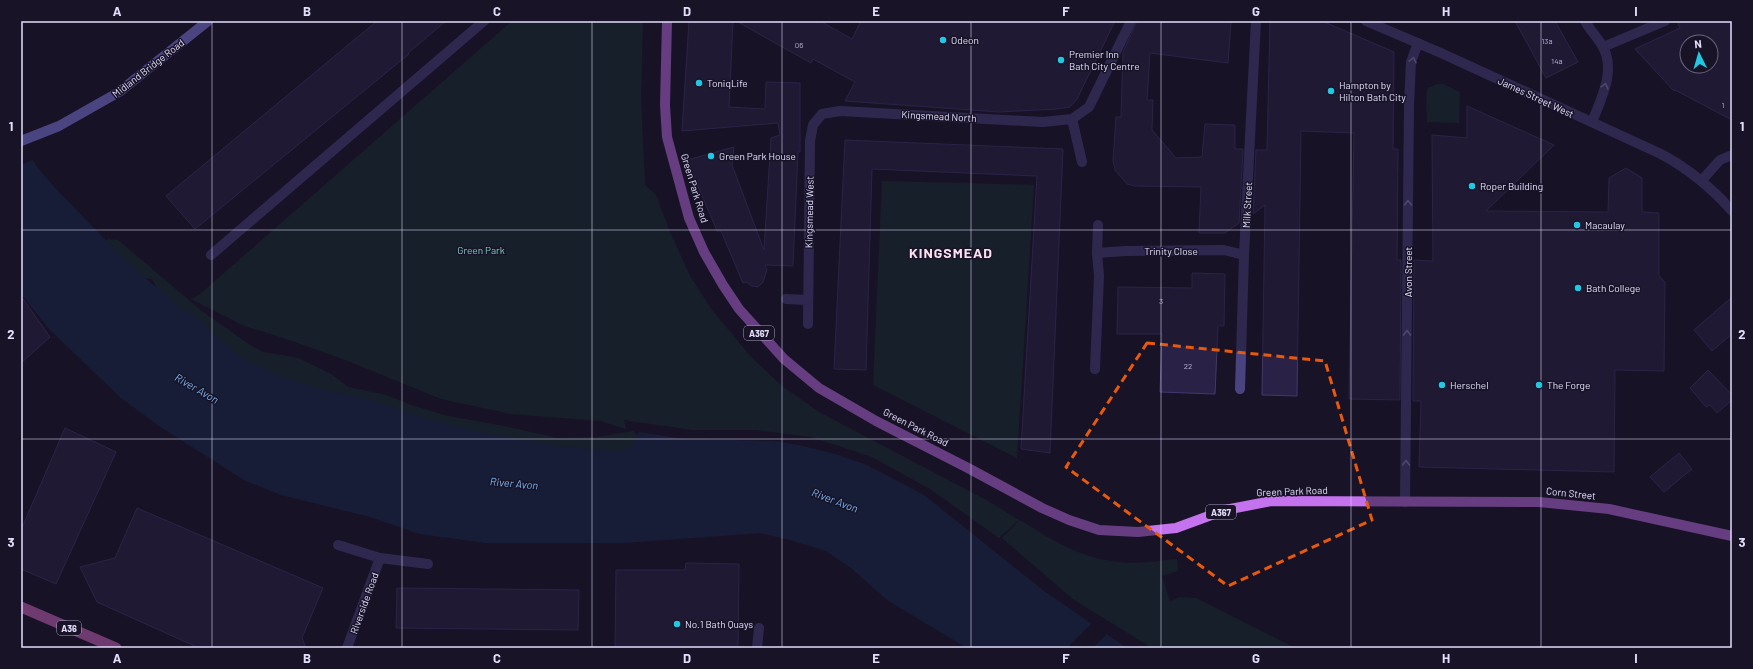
<svg xmlns="http://www.w3.org/2000/svg" width="1753" height="669" font-family="Barlow,sans-serif">
<rect width="100%" height="100%" fill="#181327"/>
<g fill="#173030">
<path d="M512,21H643L641,99L645,185L656,195L670,232L690,276L712,310L751,357L782,386L819,412L986,500L1019,520L999,538L930,489L872,457L811,437L756,430H692L624,420L626,429L601,421L511,414L441,399L343,359L286,339L245,326L191,299L200,294Z"/>
<path d="M1437,84H1443L1460,92L1459,123L1427,122L1426,94L1428,88Z"/>
<path d="M882,181L1034,185L1017,458L873,385Z"/>
<path d="M107,239L118,240L203,312L250,345L263,352L298,358L331,374L348,387L386,395L414,406L448,416L504,426L558,438L598,437L633,431L643,441L635,456H562L287,390L164,303L152,279L132,276L105,246Z"/>
<path d="M1020,520C1055,543 1090,563 1134,563C1148,563 1163,560 1177,559L1178,571L1162,576L1170,601L1180,597L1196,598L1295,648H1152L1073,599L1002,538Z"/>
</g>
<path fill="#182a4c" d="M21,140L37,167L56,189L135,270L167,296L180,309L192,313L216,337L245,360L283,377L326,391L367,398L412,414L468,430L555,446L620,451L633,446L639,432L684,439L774,441L799,445L835,454L867,465L924,495L1044,591L1127,648H967L887,600L851,568L826,551L790,540L760,533L624,543H485L420,534L370,517L281,495L244,480L159,426L121,398L50,330L21,294Z"/>
<g fill="#181327">
<path d="M21,138L35,159L21,165Z"/>
<path d="M1093,622L1108,633L1093,648H1067Z"/>
</g>
<g fill="#2a2246" stroke="#44376f" fill-rule="evenodd">
<path d="M377,21H446L408,53L409,54L195,229L166,196Z"/>
<path d="M689,21H733L729,107L765,109L766,82L800,83V152H798L793,266L765,265L767,270L763,282L758,287L752,286L746,282L743,283L721,231H717L687,160L734,147L732,165L764,250L771,138L780,135L778,123L682,131Z"/>
<path d="M736,21H820L852,39L861,21H1115L1077,99L1070,107L1057,109L999,112L845,101L855,82L813,59L811,63Z"/>
<path d="M1137,21H1231L1228,63L1150,53L1147,100H1153L1152,130L1176,158L1202,157L1205,124L1235,125V149H1243L1239,223L1225,233H1199L1201,187L1135,186L1127,184L1115,170L1113,161L1116,117H1121L1123,52Z"/>
<path d="M1270,21H1322L1394,52L1393,149H1398L1397,260H1401L1400,400L1349,399L1354,133L1301,131L1297,396L1262,395L1265,205L1253,214L1256,150H1267Z"/>
<path d="M1515,21H1555L1578,62L1546,78Z"/>
<path d="M1677,21H1732V120L1675,90L1674,91L1635,49L1680,28ZM1687,42H1711V66H1687Z"/>
<path d="M1467,106L1554,145L1486,211L1608,212L1609,178L1626,168L1642,178V212L1659,213V276L1665,282L1664,371L1615,370L1614,472L1419,467L1421,401H1413L1414,260L1433,261L1432,135L1467,138Z"/>
<path d="M845,140L1063,149L1050,453L1021,449L1037,176L872,169L866,370L834,369Z"/>
<path d="M1192,273L1225,274L1224,326H1218L1215,394L1160,392L1162,334H1117L1118,287L1192,288Z"/>
<path d="M21,296L50,337L21,363Z"/>
<path d="M1732,297V334L1712,351L1694,330Z"/>
<path d="M1708,370L1732,395V400L1717,413L1710,405L1706,407L1690,388Z"/>
<path d="M65,428L116,452L56,584L21,569V530Z"/>
<path d="M1679,453L1692,469L1664,492L1650,477Z"/>
<path d="M137,508L323,588L302,638L306,648H199L97,602L80,567L115,558Z"/>
<path d="M686,563L739,564L738,648H615L616,570H685Z"/>
<path d="M397,588L579,590L578,630L396,628Z"/>
</g>
<g fill="none" stroke-linecap="round" stroke-linejoin="round">
<g stroke="#494480" stroke-width="10">
<path d="M1603,47L1665,21"/>
<path d="M757,648L759,628"/>
</g>
<g stroke="#494480" stroke-width="10">
<path d="M1072,119L1082,162"/>
<path d="M1702,180L1720,160L1732,155"/>
<path d="M1097,253L1098,225"/>
<path d="M211,255L484,21"/>
<path d="M786,299L807,300"/>
<path d="M808,324L810,141L813,125L822,114L840,111L1043,122L1072,119L1089,107L1131,21"/>
<path d="M1095,369L1099,276L1097,253L1125,251L1224,250L1244,255"/>
<path d="M1240,389L1244,255L1256,21"/>
<path d="M1405,502L1409,105L1411,62L1418,43"/>
<path d="M338,545L380,558L428,564"/>
<path d="M347,648L380,558"/>
</g>
<g stroke="#494480" stroke-width="10">
<path d="M1366,21L1441,53L1661,154C1689,169 1711,187 1732,211"/>
<path d="M1585,21C1590,30 1598,38 1603,47C1616,71 1601,99 1592,122"/>
</g>
<path stroke="#8780ef" stroke-width="10" d="M21,141L59,126L119,92L208,21"/>
<path stroke="#c472ed" stroke-width="10" d="M667,21L665,105L667,137L689,218L704,252L723,285L739,309L784,359L819,388L876,421L968,468L1042,508L1069,520L1099,530L1138,532L1176,528L1225,510L1272,501L1539,502L1609,509L1732,536"/>
<path stroke="#d86cc8" stroke-width="11" d="M21,607L116,648"/>
</g>
<defs><path id="oneway-chevron" d="M-2-3.5L2.5 0L-2 3.5" fill="none" stroke-width="1.6" stroke-linecap="round" stroke-linejoin="round"/></defs>
<g stroke="#8e89b7">
<use href="#oneway-chevron" transform="translate(1413 60) rotate(-77)"/>
<use href="#oneway-chevron" transform="translate(1605 86) rotate(-74)"/>
<use href="#oneway-chevron" transform="translate(1408 203) rotate(-90)"/>
<use href="#oneway-chevron" transform="translate(1407 333) rotate(-90)"/>
<use href="#oneway-chevron" transform="translate(1406 463) rotate(-89)"/>
</g>
<path d="M0 0H1753V669H0ZM1147,343L1325,361L1372,520L1228,586L1066,467Z" fill="#181327" fill-opacity=".55" fill-rule="evenodd"/>
<path fill="none" stroke="#e8590c" stroke-width="3" stroke-dasharray="8 5" stroke-linejoin="round" d="M1147,343L1325,361L1372,520L1228,586L1066,467Z"/>
<path fill="none" stroke="#e2defb" stroke-width="1" stroke-opacity="0.55" d="M212,21V648M402,21V648M592,21V648M782,21V648M971,21V648M1161,21V648M1351,21V648M1541,21V648M21,230H1732M21,439H1732"/>
<g fill="#21c8e3" stroke="#181327" stroke-width="1.5">
<circle cx="943" cy="40" r="4"/>
<circle cx="1061" cy="60" r="4"/>
<circle cx="699" cy="83" r="4"/>
<circle cx="1331" cy="91" r="4"/>
<circle cx="711" cy="156" r="4"/>
<circle cx="1472" cy="186" r="4"/>
<circle cx="1577" cy="225" r="4"/>
<circle cx="1578" cy="288" r="4"/>
<circle cx="1442" cy="385" r="4"/>
<circle cx="1539" cy="385" r="4"/>
<circle cx="677" cy="624" r="4"/>
</g>
<g text-anchor="middle" dominant-baseline="central" stroke-width="3" stroke-linejoin="round" paint-order="stroke">
<g font-size="8" fill="#b4afce">
<text x="1547" y="41">13a</text>
<text x="799" y="45">06</text>
<text x="1557" y="61">14a</text>
<text x="1723" y="105">1</text>
<text x="1161" y="301">3</text>
<text x="1188" y="366">22</text>
</g>
<g fill="#181327" stroke="#a5a1bb" stroke-width="1">
<rect x="744" y="326" width="30" height="14" rx="3"/>
<rect x="1206" y="505" width="30" height="14" rx="3"/>
<rect x="57" y="621" width="24" height="14" rx="3"/>
</g>
<g font-size="9" font-weight="bold" fill="#e2defb">
<text x="759" y="333">A367</text>
<text x="1221" y="512">A367</text>
<text x="69" y="628">A36</text>
</g>
<g font-size="10" fill="#e2defb" stroke="#181327" text-anchor="start">
<text x="951" y="40">Odeon</text>
<text x="1069" y="54">Premier Inn<tspan x="1069" dy="12">Bath City Centre</tspan></text>
<text x="707" y="83">ToniqLife</text>
<text x="1339" y="85">Hampton by<tspan x="1339" dy="12">Hilton Bath City</tspan></text>
<text x="719" y="156">Green Park House</text>
<text x="1480" y="186">Roper Building</text>
<text x="1585" y="225">Macaulay</text>
<text x="1586" y="288">Bath College</text>
<text x="1450" y="385">Herschel</text>
<text x="1547" y="385">The Forge</text>
<text x="685" y="624">No.1 Bath Quays</text>
</g>
<g font-size="10" fill="#e2defb" stroke="#181327">
<text transform="translate(148 68) rotate(-38)">Midland Bridge Road</text>
<text transform="translate(1536 97) rotate(25)">James Street West</text>
<text transform="translate(939 116) rotate(3)">Kingsmead North</text>
<text transform="translate(695 188) rotate(73)">Green Park Road</text>
<text transform="translate(1247 205) rotate(-87)">Milk Street</text>
<text transform="translate(809 212) rotate(-89)">Kingsmead West</text>
<text x="1171" y="251">Trinity Close</text>
<text transform="translate(1408 272) rotate(-90)">Avon Street</text>
<text transform="translate(916 427) rotate(27)">Green Park Road</text>
<text transform="translate(1292 491) rotate(-2)">Green Park Road</text>
<text transform="translate(1571 493) rotate(6)">Corn Street</text>
<text transform="translate(364 603) rotate(-70)">Riverside Road</text>
</g>
<g font-size="10" fill="#72d3bf" stroke="#181327">
<text x="481" y="250">Green Park</text>
</g>
<g font-size="11" font-style="italic" fill="#78b3ee" stroke="#181327">
<text transform="translate(197 388) rotate(30)">River Avon</text>
<text transform="translate(514 483) rotate(5)">River Avon</text>
<text transform="translate(835 500) rotate(21)">River Avon</text>
</g>
<g font-size="14" font-weight="bold" letter-spacing="1" fill="#fbe0f0" stroke="#181327">
<text x="951" y="252">KINGSMEAD</text>
</g>
</g>
<rect width="1753" height="669" fill="none" stroke="#181327" stroke-width="44"/>
<g transform="translate(1699 54) rotate(355)"><circle r="19" fill="#181327" stroke="#69647c"/>
<path d="M0-3L7 15L0 10L-7 15Z" fill="#21c8e3"/>
<text y="-6" font-size="11" font-weight="bold" text-anchor="middle" fill="#e2defb">N</text>
</g>
<rect x="22" y="22" width="1709" height="625" fill="none" stroke="#e2defb" stroke-width="1.5"/>
<g font-size="13" text-anchor="middle" font-weight="bold" fill="#e2defb">
<text x="117" y="16">A</text>
<text x="307" y="16">B</text>
<text x="497" y="16">C</text>
<text x="687" y="16">D</text>
<text x="876" y="16">E</text>
<text x="1066" y="16">F</text>
<text x="1256" y="16">G</text>
<text x="1446" y="16">H</text>
<text x="1636" y="16">I</text>
<text x="11" y="131">1</text>
<text x="1742" y="131">1</text>
<text x="11" y="339">2</text>
<text x="1742" y="339">2</text>
<text x="11" y="547">3</text>
<text x="1742" y="547">3</text>
<text x="117" y="663">A</text>
<text x="307" y="663">B</text>
<text x="497" y="663">C</text>
<text x="687" y="663">D</text>
<text x="876" y="663">E</text>
<text x="1066" y="663">F</text>
<text x="1256" y="663">G</text>
<text x="1446" y="663">H</text>
<text x="1636" y="663">I</text>
</g>
</svg>
